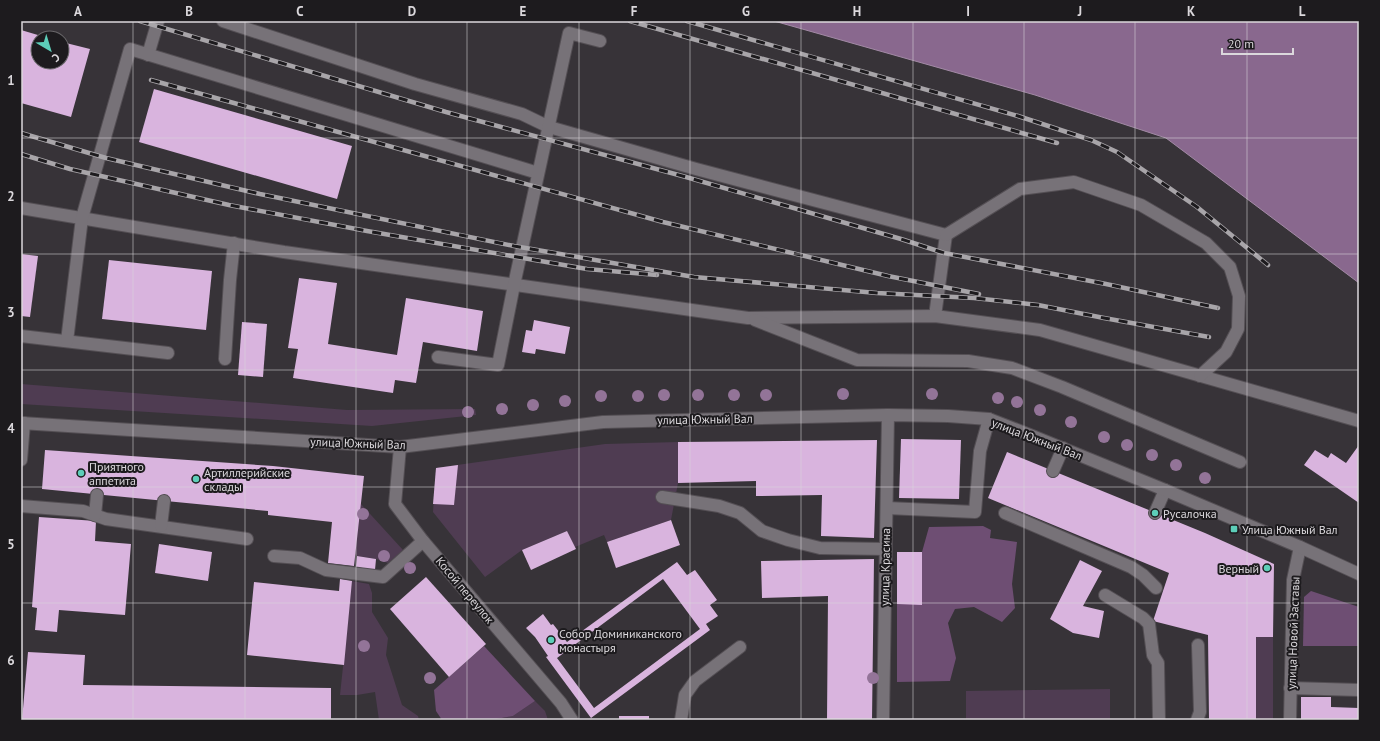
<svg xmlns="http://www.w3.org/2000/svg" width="1380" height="741" font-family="'PT Sans',sans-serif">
<rect width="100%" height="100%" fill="#373338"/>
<g fill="#4f3c52">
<path d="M21,384L347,410L475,409L476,415L372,426L21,404Z"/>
<path d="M678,442V483L671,520L607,542L604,535L575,547L567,531L522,550L485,577L433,512L436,468L605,444Z"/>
<path d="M361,504L403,550L388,563L376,559L357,556L355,554Z"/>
<path d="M352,581L369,584L372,593V612L388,638L386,655L402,705L418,716L419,720H379L375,692L357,695H340Z"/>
<rect x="1256" y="637" width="17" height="83"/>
<path d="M1110,689V720H966V691Z"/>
<path d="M535,701L545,711L548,720H491L513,716Z"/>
</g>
<g fill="#6e4e73">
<path d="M983,526L991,530L990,538L1017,542L1012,584L1015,608L1002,622L974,607L955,609L948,623L956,658L950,681L897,682V604H922V552L929,527Z"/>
<path d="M1311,591L1359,607V646H1303L1304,597Z"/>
<path d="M484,646L535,701L513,716L491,720H442L436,711L434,690Z"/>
</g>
<path fill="#89688e" stroke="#a28aa5" d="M774,21H1359V283L1166,138L1035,95Z"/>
<g fill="#d9b4de" fill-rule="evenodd">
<path d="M21,30L48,38H38V62H62V42L90,49L71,117L21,103Z"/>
<path d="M154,89L352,146L337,199L139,142Z"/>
<path d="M21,254L38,256L30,317L21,316Z"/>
<path d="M109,260L212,271L206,330L102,319Z"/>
<path d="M299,278L337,283L328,344L397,355L406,298L483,311L477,351L423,342L416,383L395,380L393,393L293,378L298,349L288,348Z"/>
<path d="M534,320L570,327L565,354L536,349L535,354L522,352L526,330L532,331Z"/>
<path d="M242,322L267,324L263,377L238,375Z"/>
<path d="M901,439L961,440L959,499L899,498Z"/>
<path d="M877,440L874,538L821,536L822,495L756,496V481L678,483V442Z"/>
<path d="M1359,445V503L1304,465L1315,450L1328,458L1331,453L1346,463Z"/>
<path d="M45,450L273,466L364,476L354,566L328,563L332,522L268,515V511L42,489Z"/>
<path d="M1007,452L1205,533L1274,564L1273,637H1256V720H1209L1208,635L1153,621L1169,573L988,498Z"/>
<path d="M458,465L454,505L433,504L436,468Z"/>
<path d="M39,517L96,521L95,541L131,544L125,615L59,610L57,632L35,630L37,608L32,607Z"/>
<path d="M671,520L680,545L616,568L607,542Z"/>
<path d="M567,531L576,549L531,570L522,550Z"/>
<path d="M159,544L212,552L208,581L155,573Z"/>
<path d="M897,552H922V605L897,604Z"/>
<path d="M357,556L376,559L375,570L356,567Z"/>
<path d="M874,559L872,720H827L828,596L762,598L761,561Z"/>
<path d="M1080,560L1102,571L1083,606L1104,611L1099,638L1073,633L1050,619Z"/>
<path d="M677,562L687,575L695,570L717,600L710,605L718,616L706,624L710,630L591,718L546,657L548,656L535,637L526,628L543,614L551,625L553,624L567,642ZM663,579L700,629L594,708L557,658Z"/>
<path d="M426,577L486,644L449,677L390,609Z"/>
<path d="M340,579L352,581L344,665L247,655L254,582L339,591Z"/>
<path d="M28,652L85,655L83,685L331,688V720H22Z"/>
<path d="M1301,697H1331V707L1359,708V720H1301Z"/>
<rect x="619" y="716" width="30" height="4"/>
</g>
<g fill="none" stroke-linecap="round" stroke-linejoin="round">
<defs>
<g id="lane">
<path d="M223,21L415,84L522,114L549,127L696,169L946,235L935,316"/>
<path d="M148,55L158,21"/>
<path d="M21,208L284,252L748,318L935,316L1040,330L1359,421"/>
<path d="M946,235L1020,189L1074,182L1141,205L1206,243L1230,267L1239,296L1238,329L1226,352L1200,376"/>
<path d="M755,320L857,360L968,361L1012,368L1062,387L1240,462"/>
<path d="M21,336L168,353"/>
<path d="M67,341L82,218L130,49L538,173"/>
<path d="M438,357L498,365L514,285L569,33L600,41"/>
<path d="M225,359L230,280L234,243"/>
<path d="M1053,471L1063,448"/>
<path d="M662,497L719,506L740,513L762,531L788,540L820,548L886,549"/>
<path d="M21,506L83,511L106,519L247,539"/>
<path d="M887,508L975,512L980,451L989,419"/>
<path d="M1005,513L1131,567L1143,575L1156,588"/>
<path d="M1155,513L1165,490"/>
<path d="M95,515L97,495"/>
<path d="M161,526L164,501"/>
<path d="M274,556L300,558L326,570L383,577L423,541"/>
<path d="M1105,595L1143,618L1149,624L1153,655L1158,663L1159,720"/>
<path d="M1290,688L1359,690"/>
<path d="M681,720L685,695L695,681L740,647"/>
<path d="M1197,720L1200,712L1198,645"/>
</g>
<g id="street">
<path d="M400,447L395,504L423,541L561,703L572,720"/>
<path d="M21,460L24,423"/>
<path d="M883,720L888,415"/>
<path d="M1290,720L1293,580L1300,547"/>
</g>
<path id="secondary" d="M21,423L400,447L603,422L888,415L948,416L989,419L1030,435L1165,490L1300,547L1359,574"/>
</defs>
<use href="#lane" stroke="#544f54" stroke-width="14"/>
<use href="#street" stroke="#544f54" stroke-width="14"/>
<use href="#secondary" stroke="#544f54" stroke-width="14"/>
<use href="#lane" stroke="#777278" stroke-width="12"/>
<use href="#street" stroke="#777278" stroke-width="12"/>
<use href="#secondary" stroke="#777278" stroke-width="12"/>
<defs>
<g id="rail">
<path d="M140,21L446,112L686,177L901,239L944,253L1106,284L1218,308"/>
<path d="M630,21L1057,143"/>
<path d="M687,21L1018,116L1091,140L1117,152L1197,207L1268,265"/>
<path d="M151,80L663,222L888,276L979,294"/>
<path d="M21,133L106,158L260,194L514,246L694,277L877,293L974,298L1038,305L1104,318L1209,337"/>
<path d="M21,154L70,169L229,205L367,231L587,269L657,275"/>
</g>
</defs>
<use href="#rail" stroke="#a8a5a9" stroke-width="4.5"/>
<use href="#rail" stroke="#1d1b1e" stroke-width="3" stroke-dasharray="9" stroke-linecap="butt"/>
</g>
<g fill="#937498">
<circle cx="843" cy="394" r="6"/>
<circle cx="932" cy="394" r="6"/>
<circle cx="664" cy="395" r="6"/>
<circle cx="698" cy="395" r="6"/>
<circle cx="734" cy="395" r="6"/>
<circle cx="766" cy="395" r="6"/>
<circle cx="601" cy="396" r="6"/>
<circle cx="638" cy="396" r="6"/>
<circle cx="998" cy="398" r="6"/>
<circle cx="565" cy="401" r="6"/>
<circle cx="1017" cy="402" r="6"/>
<circle cx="533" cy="405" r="6"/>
<circle cx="502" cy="409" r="6"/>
<circle cx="1040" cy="410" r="6"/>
<circle cx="468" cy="412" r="6"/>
<circle cx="1071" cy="422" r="6"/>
<circle cx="1104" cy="437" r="6"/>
<circle cx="1127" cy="445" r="6"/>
<circle cx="1152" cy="455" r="6"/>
<circle cx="1176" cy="465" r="6"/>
<circle cx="1205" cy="478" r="6"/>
<circle cx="363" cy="514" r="6"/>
<circle cx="384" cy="556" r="6"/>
<circle cx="410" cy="568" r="6"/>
<circle cx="364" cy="646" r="6"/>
<circle cx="430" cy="678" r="6"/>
<circle cx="873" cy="678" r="6"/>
</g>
<path fill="none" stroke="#dbd8dc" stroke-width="1" stroke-opacity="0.55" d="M133,21V720M245,21V720M356,21V720M467,21V720M579,21V720M690,21V720M801,21V720M913,21V720M1024,21V720M1135,21V720M1247,21V720M21,138H1359M21,254H1359M21,370H1359M21,487H1359M21,603H1359"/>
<g fill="#5dceb9" stroke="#1d1b1e" stroke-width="1.5">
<circle cx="81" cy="473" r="4"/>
<circle cx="196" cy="479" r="4"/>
<circle cx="1155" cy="513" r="4"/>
<rect x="1230" y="525" width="8" height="8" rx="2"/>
<circle cx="1267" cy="568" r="4"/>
<circle cx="551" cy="640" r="4"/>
</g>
<g text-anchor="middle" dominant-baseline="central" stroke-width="4" stroke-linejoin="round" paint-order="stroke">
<g font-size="12" fill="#dbd8dc" stroke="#1d1b1e">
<text transform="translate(705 419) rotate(-1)">улица Южный Вал</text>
<text transform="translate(1037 439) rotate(21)">улица Южный Вал</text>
<text transform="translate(358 443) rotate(2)">улица Южный Вал</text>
<text transform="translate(885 567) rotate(-89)">улица Красина</text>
<text transform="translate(465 590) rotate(50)">Косой переулок</text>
<text transform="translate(1293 633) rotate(-88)">улица Новой Заставы</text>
</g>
<g font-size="12" fill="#dbd8dc" stroke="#1d1b1e" text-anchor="start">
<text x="89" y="466">Приятного<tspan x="89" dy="14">аппетита</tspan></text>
<text x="204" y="472">Артиллерийские<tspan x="204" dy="14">склады</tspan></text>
<text x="1163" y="513">Русалочка</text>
<text x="1242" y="529">Улица Южный Вал</text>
<text x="1259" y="568" text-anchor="end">Верный</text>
<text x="559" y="633">Собор Доминиканского<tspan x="559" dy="14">монастыря</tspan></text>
</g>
</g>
<rect width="1380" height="741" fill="none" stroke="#1d1b1e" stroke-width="44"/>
<g transform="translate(50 50) rotate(142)"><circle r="19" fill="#1d1b1e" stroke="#69676a"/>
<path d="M0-3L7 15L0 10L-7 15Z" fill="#5dceb9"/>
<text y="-6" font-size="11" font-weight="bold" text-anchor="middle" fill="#dbd8dc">С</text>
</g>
<path d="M1222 48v6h71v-6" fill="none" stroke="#dbd8dc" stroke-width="2"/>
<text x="1228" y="48" font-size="12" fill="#dbd8dc" stroke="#1d1b1e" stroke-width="3" paint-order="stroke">20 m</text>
<rect x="22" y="22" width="1336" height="697" fill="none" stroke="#dbd8dc" stroke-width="1.5"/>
<g font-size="13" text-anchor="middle" font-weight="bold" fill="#dbd8dc">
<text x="78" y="16">A</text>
<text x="189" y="16">B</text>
<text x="300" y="16">C</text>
<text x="412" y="16">D</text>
<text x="523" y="16">E</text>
<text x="634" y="16">F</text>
<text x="746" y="16">G</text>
<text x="857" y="16">H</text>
<text x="968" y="16">I</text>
<text x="1080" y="16">J</text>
<text x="1191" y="16">K</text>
<text x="1302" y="16">L</text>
<text x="11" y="85">1</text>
<text x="11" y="201">2</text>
<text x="11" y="317">3</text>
<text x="11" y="433">4</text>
<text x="11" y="549">5</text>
<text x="11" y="665">6</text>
</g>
</svg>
